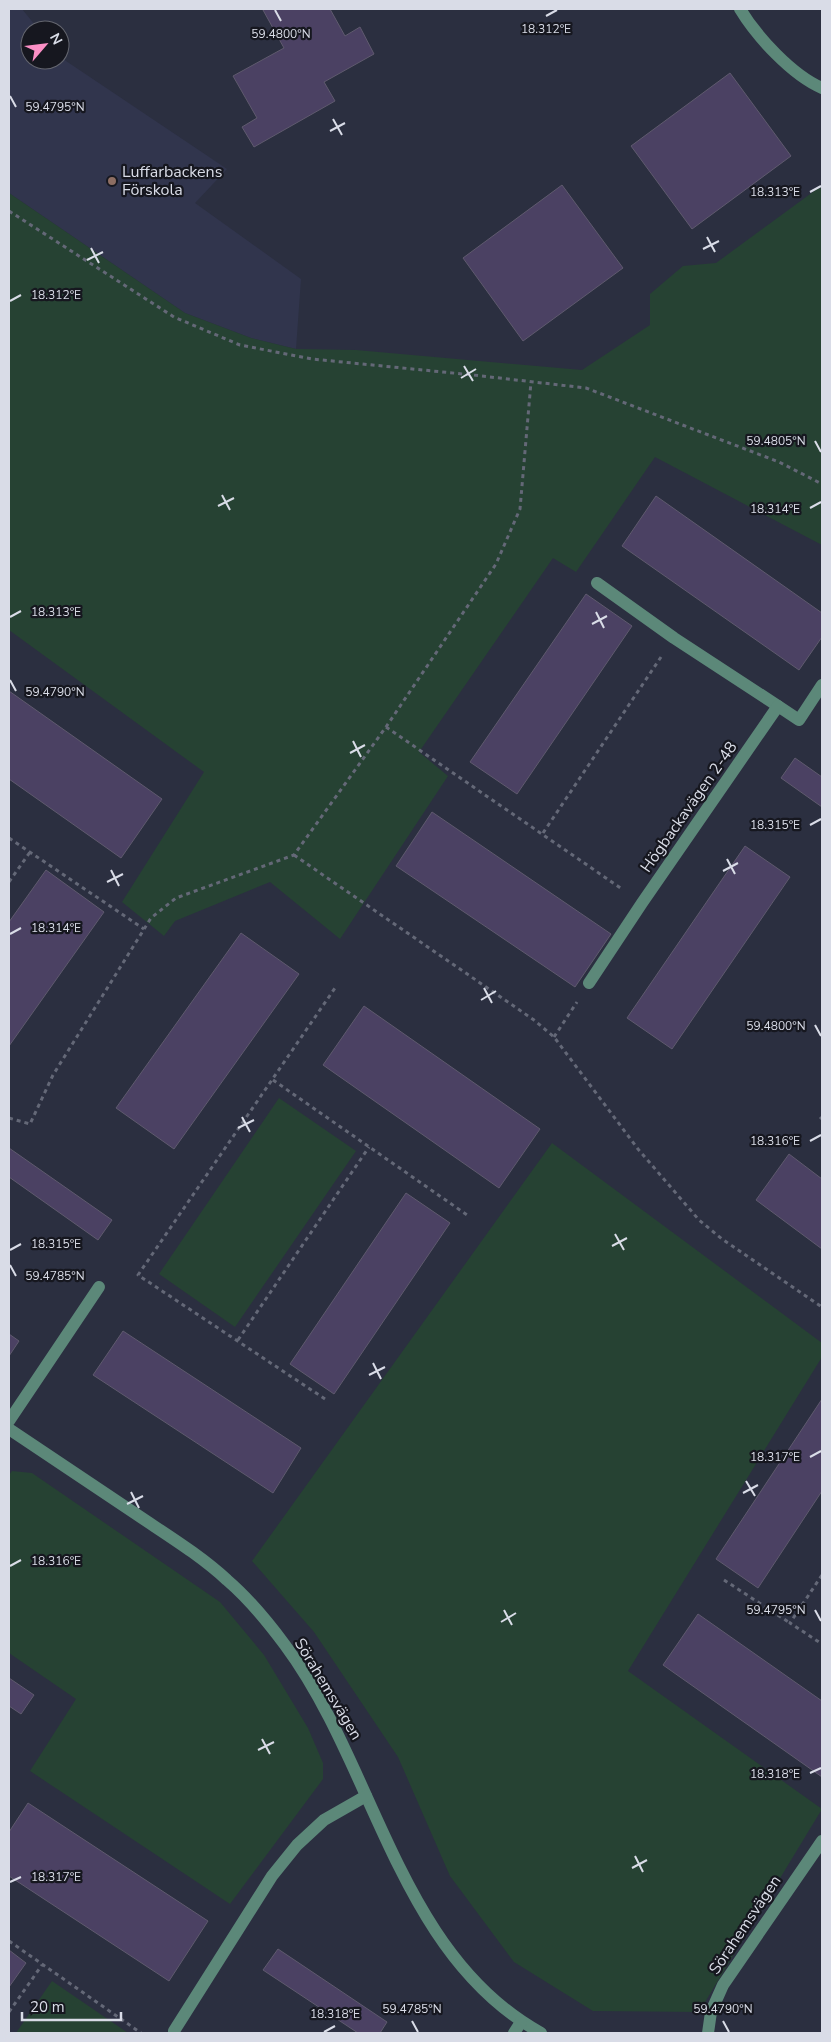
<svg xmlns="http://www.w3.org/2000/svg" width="831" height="2042" font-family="'Nunito Sans',sans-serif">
<rect width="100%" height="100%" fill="#2b2f40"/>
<path fill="#31354d" d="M9,9H22L39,30H30V60H60V55L66,61L227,169L195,203L301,279L296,349L251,338L185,313L9,193Z"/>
<g fill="#264233">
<path d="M822,188V545L655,457L576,572L553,558L419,752L448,776L340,939L270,882L175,921L164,936L122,902L204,772L9,630V193L185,313L251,338L296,349L356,350L582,370L650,325V294L683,266L716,263L817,189Z"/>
<path d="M279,1098L356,1151L235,1327L159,1274Z"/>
<path d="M552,1143L822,1343V1357L628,1671L822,1809L699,2012L593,2011L514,1962L450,1876L398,1757L314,1632L252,1561Z"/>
<path d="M12,1471L32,1473L220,1602L264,1655L308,1728L323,1763V1779L230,1904L30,1771L76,1699L9,1653V1475Z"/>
<path d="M52,1981L128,2033H16Z"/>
</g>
<g fill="#4b4163" stroke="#5f5a6e">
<path d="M266,9H330L345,36L360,27L374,54L324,82L335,101L254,147L242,127L257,118L233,76L284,48L263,10Z"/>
<path d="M730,73L791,156L692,229L631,146Z"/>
<path d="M562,185L623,268L523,341L463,258Z"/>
<path d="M656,496L822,613V637L799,670L622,546Z"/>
<path d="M586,594L632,626L517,794L470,762Z"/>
<path d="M9,691L162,799L121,858L9,779Z"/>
<path d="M795,758L822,777V807L781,778Z"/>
<path d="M432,812L611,934L575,987L396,866Z"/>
<path d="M745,846L790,877L672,1049L627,1018Z"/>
<path d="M46,870L104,912L9,1046V922Z"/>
<path d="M241,933L299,974L174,1149L116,1108Z"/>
<path d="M364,1006L540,1129L499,1188L323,1065Z"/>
<path d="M9,1148L112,1220L98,1240L9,1177Z"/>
<path d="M789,1154L822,1179V1249L756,1200Z"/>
<path d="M406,1193L450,1223L334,1394L290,1364Z"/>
<path d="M123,1331L301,1448L273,1493L93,1375Z"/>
<path d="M9,1334L19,1341L9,1356Z"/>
<path d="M822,1399V1491L758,1588L716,1559Z"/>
<path d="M698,1614L822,1701V1777L663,1665Z"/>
<path d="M9,1678L34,1695L21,1714L9,1706Z"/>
<path d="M28,1803L208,1921L169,1981L9,1876V1832Z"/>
<path d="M278,1949L387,2022L380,2033H358L263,1970Z"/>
<path d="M9,1950L26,1963L9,1987Z"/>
</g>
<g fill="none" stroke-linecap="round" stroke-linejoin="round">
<g stroke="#646877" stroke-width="3" stroke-dasharray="4 4" stroke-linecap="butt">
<path d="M9,211L174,317L240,345L312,359L473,375L586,388L779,462L822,484"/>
<path d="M386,727L622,889"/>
<path d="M543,833L661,657"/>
<path d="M9,838L144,929"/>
<path d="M294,855L534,1020L554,1037L638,1149L699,1220L722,1239L822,1307"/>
<path d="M9,882L30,852"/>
<path d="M554,1037L577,1002"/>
<path d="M273,1080L470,1217"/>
<path d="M820,1117L822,1119"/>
<path d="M9,1118L30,1124L53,1075L151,918L176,898L294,855L386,727L496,564L520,509L531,382"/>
<path d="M238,1340L369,1147"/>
<path d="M325,1399L138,1275L335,988"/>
<path d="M822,1575L790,1623L822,1644"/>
<path d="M724,1580L790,1623"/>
<path d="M9,1941L141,2033"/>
<path d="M9,2012L42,1965"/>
</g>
<g stroke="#5c8879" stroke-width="12">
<path d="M740,9C757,37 792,75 822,88"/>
<path d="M597,583L674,638L778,706"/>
<path d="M589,983L642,903L778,706L799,720L822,685"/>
<path d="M9,1421L99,1287"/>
<path d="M9,1429C51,1457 94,1486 136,1514C167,1535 200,1555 227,1580C248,1598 268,1622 285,1645C376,1767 398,1954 541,2033"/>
<path d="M174,2031L272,1876L297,1845L324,1820L366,1796"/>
<path d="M514,2033L521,2022"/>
<path d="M708,2033L711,2012L723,1985L822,1841"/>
</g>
</g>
<path fill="none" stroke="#d9dce7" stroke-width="2" d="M275,10L281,21M546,16L557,10M10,96L16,107M333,119L342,135M330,131L345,123M810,192L821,186M707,237L715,252M91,248L99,263M703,249L719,241M87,260L103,252M10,301L21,295M464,366L473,381M461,378L476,369M815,441L821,452M222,495L230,510M218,506L234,498M810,508L821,502M596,612L604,628M10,617L21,611M592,624L607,616M10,680L16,691M353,741L361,757M350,753L365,745M810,825L821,819M727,859L735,874M111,870L119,886M723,871L738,863M107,882L123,874M10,934L21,928M484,988L492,1003M481,1000L496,991M815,1025L821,1036M242,1117L250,1132M238,1128L254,1120M810,1141L821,1135M615,1234L624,1250M612,1246L627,1238M10,1250L21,1244M10,1265L16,1276M373,1363L381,1379M369,1375L385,1367M810,1457L821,1451M746,1481L755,1496M131,1492L139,1508M743,1493L758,1485M127,1504L143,1496M10,1566L21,1560M504,1610L512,1625M815,1610L821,1621M501,1622L516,1613M262,1739L270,1754M258,1750L274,1742M810,1773L821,1768M635,1856L643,1872M632,1868L647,1860M10,1882L21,1877M412,2021L418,2032M723,2021L729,2032M324,2032L335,2026"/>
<circle fill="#8d6e63" stroke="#16171f" stroke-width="2" cx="112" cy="181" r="5"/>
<g text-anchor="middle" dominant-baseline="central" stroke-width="4.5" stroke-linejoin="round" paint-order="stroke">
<g font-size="16" fill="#d9dce7" stroke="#16171f" text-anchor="start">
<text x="122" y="172">Luffarbackens<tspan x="122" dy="18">Förskola</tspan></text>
</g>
<g font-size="16" fill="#d9dce7" stroke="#16171f">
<text transform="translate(689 807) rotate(-55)">Högbackavägen 2-48</text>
<text transform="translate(328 1689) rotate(59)">Sörahemsvägen</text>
<text transform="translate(745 1925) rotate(-56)">Sörahemsvägen</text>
</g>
</g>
<g font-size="12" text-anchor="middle" fill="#d9dce7" stroke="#16171f" stroke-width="4.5" stroke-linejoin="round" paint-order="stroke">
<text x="546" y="33">18.312°E</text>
<text x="281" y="38">59.4800°N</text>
<text x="55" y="111">59.4795°N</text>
<text x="775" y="196">18.313°E</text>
<text x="56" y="299">18.312°E</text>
<text x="776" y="445">59.4805°N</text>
<text x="775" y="513">18.314°E</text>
<text x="56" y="616">18.313°E</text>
<text x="55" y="696">59.4790°N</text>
<text x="775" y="829">18.315°E</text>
<text x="56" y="932">18.314°E</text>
<text x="776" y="1030">59.4800°N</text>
<text x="775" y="1145">18.316°E</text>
<text x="56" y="1248">18.315°E</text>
<text x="55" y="1280">59.4785°N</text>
<text x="775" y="1461">18.317°E</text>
<text x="56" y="1565">18.316°E</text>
<text x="776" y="1614">59.4795°N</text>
<text x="775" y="1778">18.318°E</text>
<text x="56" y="1881">18.317°E</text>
<text x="412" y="2013">59.4785°N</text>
<text x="723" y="2013">59.4790°N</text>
<text x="335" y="2018">18.318°E</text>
</g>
<rect width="831" height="2042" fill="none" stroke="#d9dce7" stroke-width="20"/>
<g transform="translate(45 45) rotate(62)"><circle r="24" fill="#16171f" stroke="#64666f"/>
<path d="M0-4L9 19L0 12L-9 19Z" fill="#fb8fc5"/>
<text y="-8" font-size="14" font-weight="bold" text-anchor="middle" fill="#d9dce7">N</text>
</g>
<path d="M22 2012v8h99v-8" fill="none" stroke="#d9dce7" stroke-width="2.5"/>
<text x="30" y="2012" font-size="15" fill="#d9dce7" stroke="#16171f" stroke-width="4" paint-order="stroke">20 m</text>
</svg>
